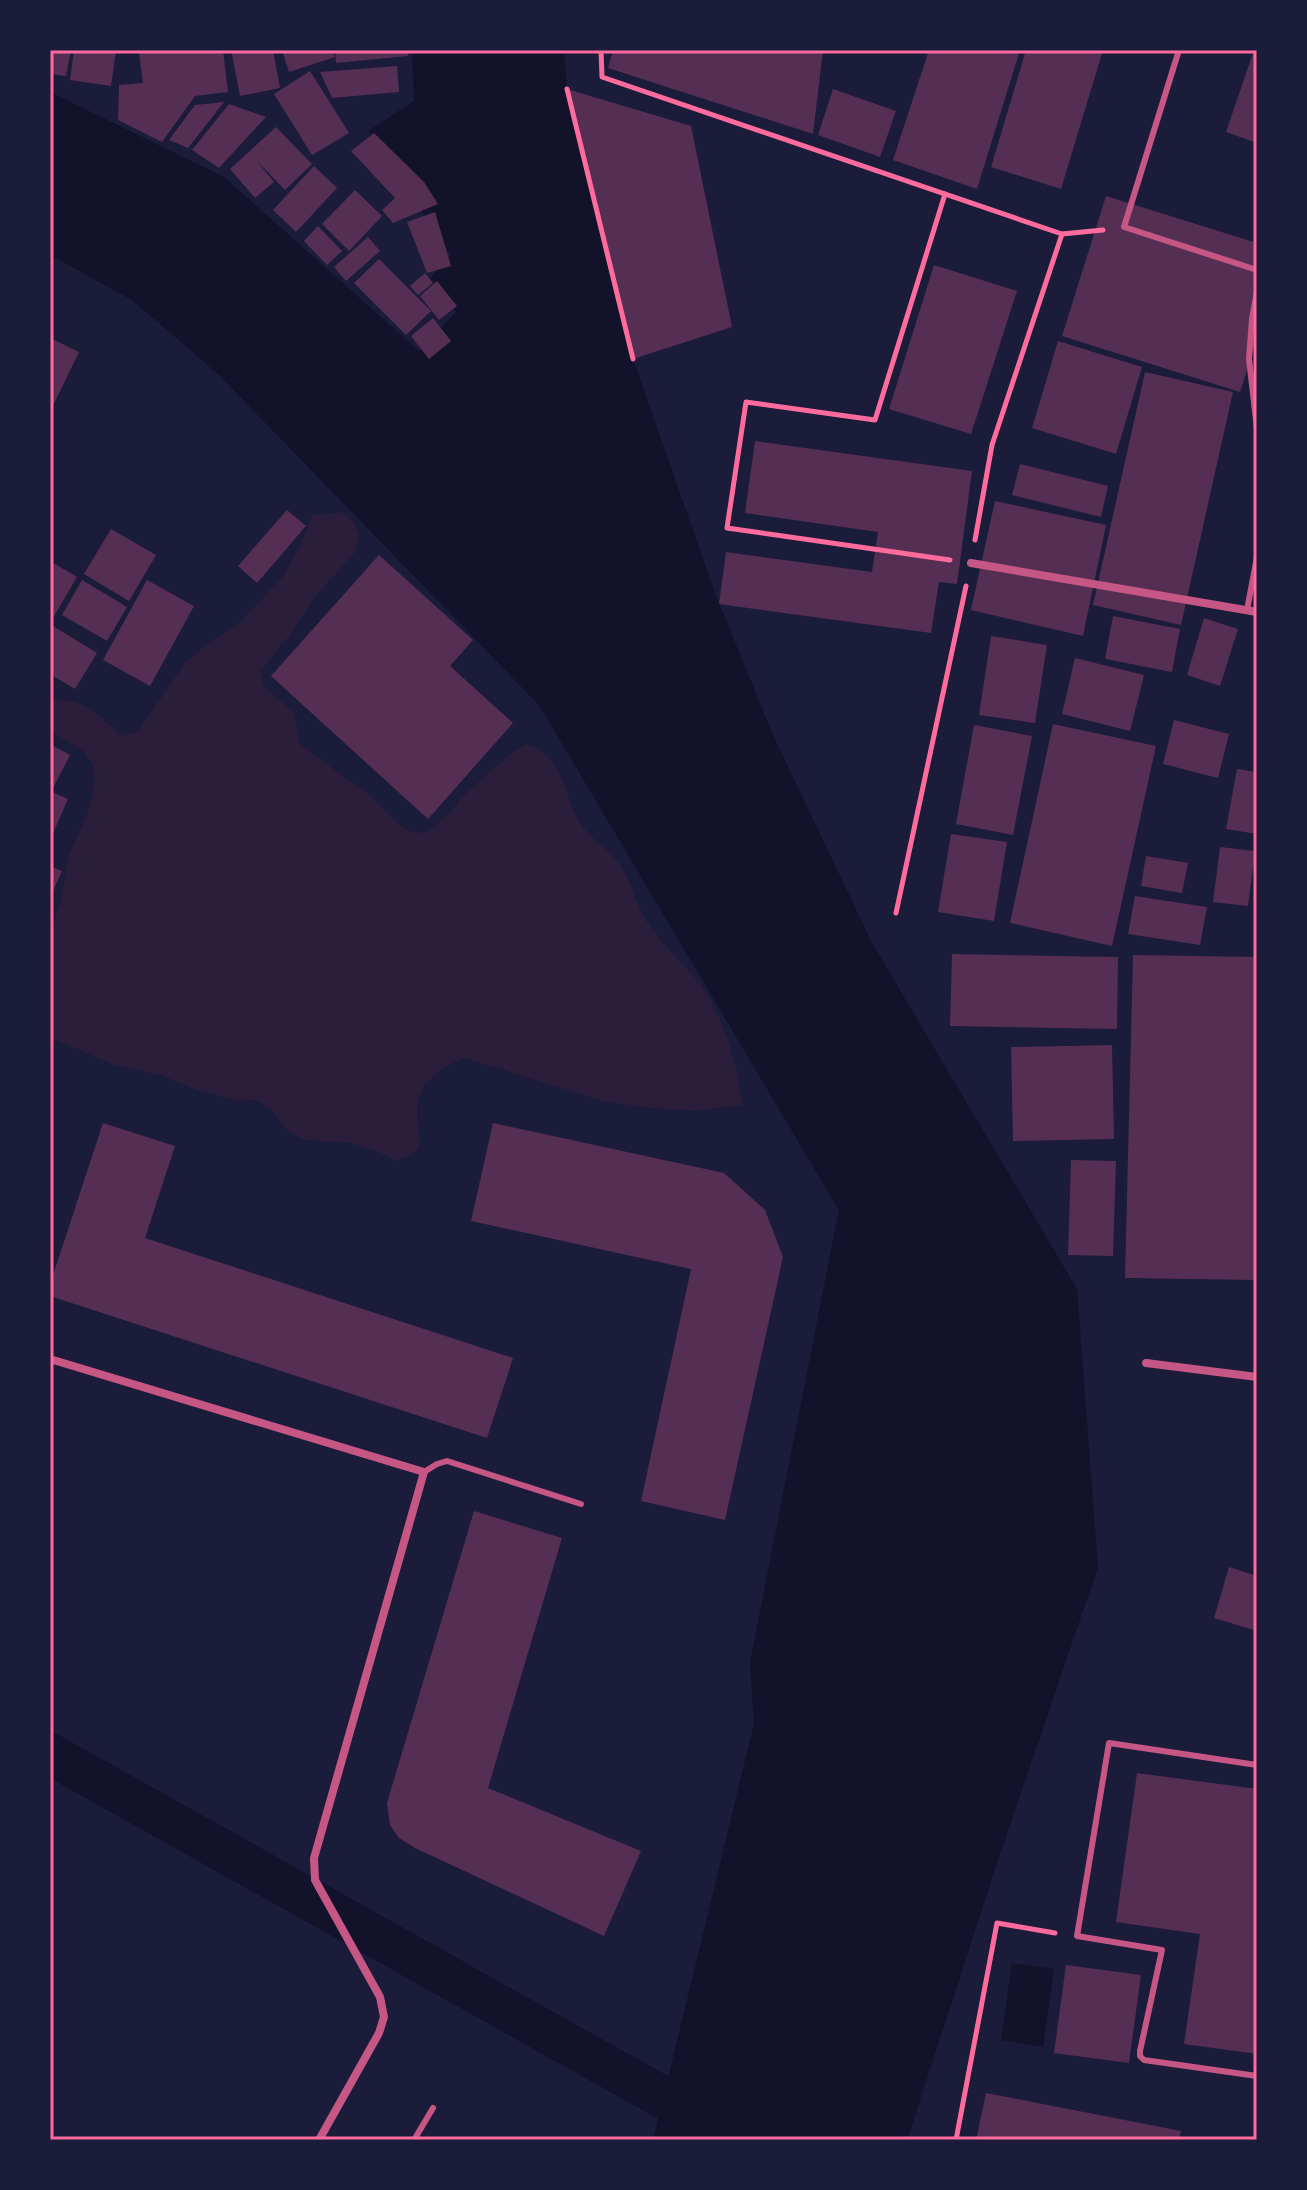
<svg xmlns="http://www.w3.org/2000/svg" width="1307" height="2190" font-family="'Source Sans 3',sans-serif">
<rect width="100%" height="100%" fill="#1b1b3a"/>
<path fill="#2a1e3b" d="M341,512L353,521L359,535L356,551L314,598L289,636L260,672L264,687L294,712L300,744L351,782L365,790L398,823L411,832L427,833L452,811L461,798L511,753L527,744C566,758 561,791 579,821C589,839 609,848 620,865C633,883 636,908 649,925C668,952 695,972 711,1001C727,1029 739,1072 742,1105L696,1111L649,1108L602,1101L466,1058C444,1063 416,1085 417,1111C417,1138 432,1150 395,1161L381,1153L351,1143L305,1140L290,1133L270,1108L256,1100L240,1101L195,1089L163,1076L115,1065L56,1040L50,1051V930L60,905L69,855L89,810L95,779L92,763L82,750L50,731V698C85,701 97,711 121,736L138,731L185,663L211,641L239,624L284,575L300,546L312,515Z"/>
<g fill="#12122b">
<path d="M412,50H564L567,89L633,359L715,593L772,733L872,943L1077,1289L1098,1567L997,1863L907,2140H653L754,1724L750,1662L839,1210L539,705L218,374L132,300L50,255V92L224,177L419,351L456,312L430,278L451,255L368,131L414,101Z"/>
<path d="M1012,1963L1054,1969L1043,2047L1001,2040Z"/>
</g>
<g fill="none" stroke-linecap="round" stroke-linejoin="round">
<path stroke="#12122b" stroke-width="42" d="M50,1754L739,2140"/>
</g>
<g fill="#542f53">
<path d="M50,50H71L66,76L50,74Z"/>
<path d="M74,50H116L111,86L70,80Z"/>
<path d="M163,50H223L228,92L195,96L162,142L118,120L119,85L143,83L139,53Z"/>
<path d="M231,50H273L280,88L240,96Z"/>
<path d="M282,50H332L335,57L289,72Z"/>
<path d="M335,50H408V56L336,63Z"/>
<path d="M613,50H823L813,134L608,68Z"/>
<path d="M929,50H1020L977,189L893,160Z"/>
<path d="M1026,50H1103L1061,189L991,167Z"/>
<path d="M1254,50H1257V143L1226,132Z"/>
<path d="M397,66L399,92L332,98L320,72Z"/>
<path d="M310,71L349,133L312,155L274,94Z"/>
<path d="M567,89L691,126L732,327L633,359Z"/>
<path d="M833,89L896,111L880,157L818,135Z"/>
<path d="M224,102L188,148L169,140L195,105Z"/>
<path d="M229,104L266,117L219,168L192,150Z"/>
<path d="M276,127L312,164L285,190L256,160L274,182L255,198L230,169Z"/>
<path d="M374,133L424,182L438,204L393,223L382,210L395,198L351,151Z"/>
<path d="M314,166L337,188L296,232L273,210Z"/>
<path d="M355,190L382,216L349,251L322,224Z"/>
<path d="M1106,196L1257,243V339L1240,392L1062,336Z"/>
<path d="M435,212L451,266L427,273L407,222Z"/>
<path d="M318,226L342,251L327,265L304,241Z"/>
<path d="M368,237L380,251L346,281L334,267Z"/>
<path d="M379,259L431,311L406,335L354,283Z"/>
<path d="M934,265L1017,291L971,434L889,409Z"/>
<path d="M425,273L433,283L418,295L410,286Z"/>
<path d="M437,281L457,306L439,320L420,296Z"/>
<path d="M433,318L451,341L429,359L411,336Z"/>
<path d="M50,338L79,352L50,412Z"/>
<path d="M1058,341L1142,367L1116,454L1032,428Z"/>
<path d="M1145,372L1233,392L1181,625L1093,605Z"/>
<path d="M755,441L972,471L957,584L939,582L931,633L719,604L726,552L872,572L878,532L745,513Z"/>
<path d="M1020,464L1108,486L1101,517L1012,495Z"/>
<path d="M995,501L1106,525L1083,636L971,610Z"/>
<path d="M287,510L306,526L257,583L238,566Z"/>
<path d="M111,529L156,555L129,601L84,574Z"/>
<path d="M379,555L473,640L450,666L513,723L428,819L271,676Z"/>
<path d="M50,561L77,577L50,623Z"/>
<path d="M82,580L127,607L107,641L62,615Z"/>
<path d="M147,580L194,606L150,686L103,660Z"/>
<path d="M1113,616L1180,629L1172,672L1105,659Z"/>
<path d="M1204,618L1238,629L1220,686L1187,675Z"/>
<path d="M53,626L97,653L75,689L50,674V631Z"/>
<path d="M991,636L1047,645L1035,723L979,715Z"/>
<path d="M1075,658L1144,675L1130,731L1062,714Z"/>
<path d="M1174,720L1229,734L1218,778L1163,764Z"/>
<path d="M1053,724L1156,746L1112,946L1010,923Z"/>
<path d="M974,725L1032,736L1013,835L956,824Z"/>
<path d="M50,744L70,755L53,788L50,786Z"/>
<path d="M1237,769L1257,772V834L1226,829Z"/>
<path d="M50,791L68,799L50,840Z"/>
<path d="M951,834L1007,842L994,921L938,912Z"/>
<path d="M1220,847L1255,851L1248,906L1213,902Z"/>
<path d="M1146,856L1188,863L1182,893L1141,886Z"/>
<path d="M50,866L62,871L50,898Z"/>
<path d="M1135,896L1207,907L1200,945L1128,934Z"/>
<path d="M952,954L1118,957L1117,1029L950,1026Z"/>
<path d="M1133,955L1257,957V1280L1125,1278Z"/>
<path d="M1112,1045L1114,1139L1013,1141L1011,1047Z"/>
<path d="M103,1123L175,1146L145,1238L513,1358L487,1438L50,1296V1284Z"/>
<path d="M493,1123L724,1173L765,1210L783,1257L725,1520L641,1501L691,1269L471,1221Z"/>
<path d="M1071,1160L1116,1161L1113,1256L1068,1255Z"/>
<path d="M474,1511L562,1538L488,1788L641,1851L604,1936L415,1848L399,1838L390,1825L387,1803Z"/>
<path d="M1229,1567L1257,1576V1631L1214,1618Z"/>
<path d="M1137,1773L1257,1789V2054L1184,2044L1200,1934L1116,1922Z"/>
<path d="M1066,1965L1141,1975L1129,2063L1054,2053Z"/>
<path d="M986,2093L1181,2131L1179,2140H976Z"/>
</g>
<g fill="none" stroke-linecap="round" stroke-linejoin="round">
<g stroke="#ff6b9d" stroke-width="5">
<path d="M601,50L602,77L1062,234L1103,230"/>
<path d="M567,89L633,359"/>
<path d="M945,194L875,420L746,402L727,528L950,560"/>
<path d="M975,540L992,445L1062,234"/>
<path d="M896,913L966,586"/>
<path d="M956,2140L997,1923L1055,1933"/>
</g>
<g stroke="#c65784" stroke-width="6">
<path d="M1179,50L1124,227L1257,270"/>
<path d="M1257,291L1252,319L1249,359L1257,429"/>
<path d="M1247,610L1257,557"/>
<path d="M424,1472L437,1464L447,1461L581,1504"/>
<path d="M1257,1765L1109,1743L1077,1936L1162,1950L1140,2051V2056L1144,2060L1257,2076"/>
<path d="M414,2140L433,2108"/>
</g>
<g stroke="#c65784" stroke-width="8">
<path d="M971,563L1257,612"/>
<path d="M50,1359L424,1472L314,1858L315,1880L380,1997L384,2017L379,2033L319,2140"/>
<path d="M1146,1363L1257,1377"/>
</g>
</g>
<rect width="1307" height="2190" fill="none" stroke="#1b1b3a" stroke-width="104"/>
<rect x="52" y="52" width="1203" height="2086" fill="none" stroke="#ff6b9d" stroke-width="3"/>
</svg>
